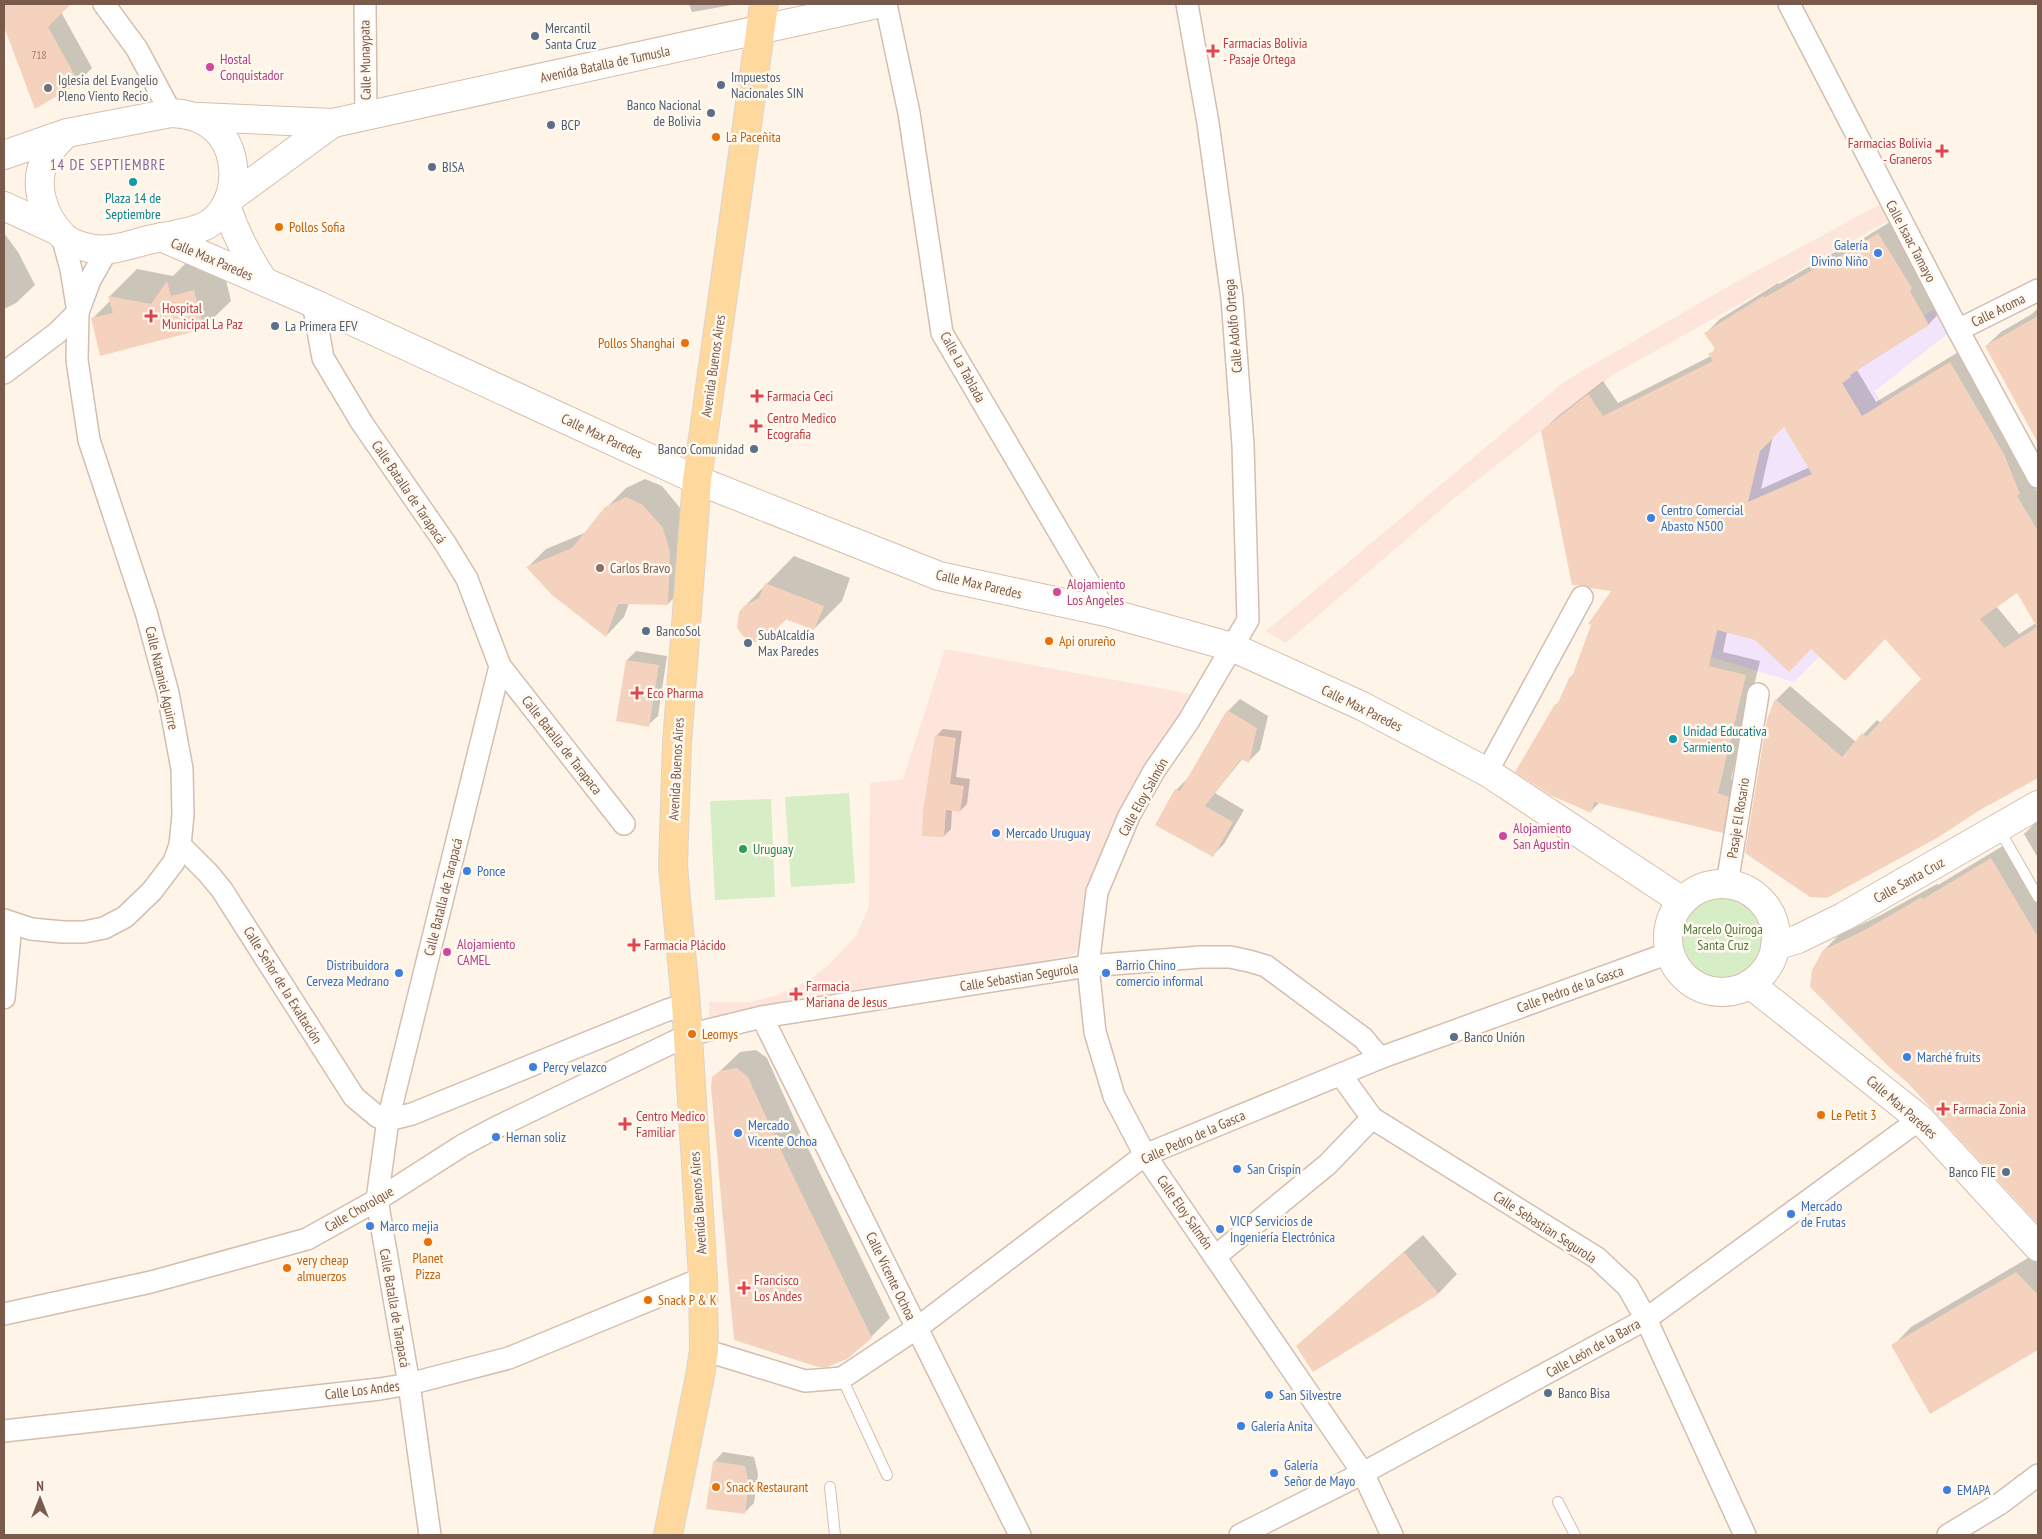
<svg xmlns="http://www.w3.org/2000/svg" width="2042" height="1539" font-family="'PT Sans Narrow',sans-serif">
<rect width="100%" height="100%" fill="#fef5e8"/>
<g fill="#fee5dc">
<path d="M1884,202L1890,220L1614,374L1458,495L1286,643L1266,631L1565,381L1736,282Z"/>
<path d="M945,649L1208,697L1156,767L1091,934L1073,955L709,1021V1002H750L775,996L809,980L828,965L856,936L869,906L870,783L903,779Z"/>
</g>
<path fill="#f2e4fa" d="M1937,307L1947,334L1875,391L1905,447L1869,606L1794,682L1711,657L1760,451L1846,368Z"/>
<g fill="#d6edc5">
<path d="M849,793L855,883L791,887L785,797Z"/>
<path d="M771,799L775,897L715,900L710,801Z"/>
<circle cx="1722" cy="937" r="41"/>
</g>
<g fill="#0003" fill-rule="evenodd">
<path d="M4,4H69L61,12L92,68L78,82L36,107L4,24Z"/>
<path d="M689,4H738L692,12Z"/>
<path d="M1893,220L1943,309L1929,324L1857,370L1876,402L1965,348L2038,493V776L1826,897L1776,700L1790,686L1856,742L1877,720L1881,723L1923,679L1885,637L1811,647L1755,638L1727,632L1723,652L1760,661L1731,779L1742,782L1737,817L1722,832L1600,802L1591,811L1556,705L1561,700L1571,677L1574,673L1613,590L1542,431L1557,417L1603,381L1618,403L1711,356L1710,355L1716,348L1706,333L1720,319L1778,283L1779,284L1831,254L1859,241ZM1785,425L1810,467L1761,489L1773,436ZM2018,591L2036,623L2019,634L1996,606Z"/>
<path d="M4,233L18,252L35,285L16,303L4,309Z"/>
<path d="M194,255L198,270L222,264L231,301L203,328L92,319L111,300L110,296L137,269L173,276Z"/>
<path d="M2038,308V436L1986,346L2001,332L2032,314Z"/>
<path d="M645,479L662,486L681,509L686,585L668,604L629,603L624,617L606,636L528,567L546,549L587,532L606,508L626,488Z"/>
<path d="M794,556L850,578L842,601L814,629L787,618L769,636L745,606Z"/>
<path d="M636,651L667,656L658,716L648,725L627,660Z"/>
<path d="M1240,699L1268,716L1260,750L1248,762L1243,758L1215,793L1244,810L1224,844L1212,856L1176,790L1188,778L1228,711Z"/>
<path d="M943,729L962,731L956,777L970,779L967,804L960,811L952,810L951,829L944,836L936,736Z"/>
<path d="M2038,820V858L2024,834Z"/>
<path d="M2006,844L2038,899V1222L1909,1084L1824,950L1839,935L1879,916L1937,884L1938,885Z"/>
<path d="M756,1050L767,1058L803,1138L890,1318L871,1337L714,1077L740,1052Z"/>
<path d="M1423,1235L1457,1274L1439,1293L1313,1370L1298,1346L1317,1328Z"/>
<path d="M2035,1254L2038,1257V1348L1931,1413L1893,1346L1911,1327Z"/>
<path d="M723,1452L754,1457L758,1474L754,1503L745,1512L714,1462Z"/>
</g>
<g fill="#f5d2be" fill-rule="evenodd">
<path d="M4,4H71L48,27L79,83L35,109L4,27Z"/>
<path d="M1878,233L1912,288L1910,291L1929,325L1874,359L1850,375L1851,377L1842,383L1862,416L1950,362L2004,454L2020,494L2017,496L2038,531V778L1980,810L1937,838L1827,898L1810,897L1745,853L1767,719L1775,699L1842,757L1862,733L1866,737L1921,679L1885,639L1845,681L1811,649L1789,672L1755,640L1717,630L1709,666L1746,675L1718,793L1729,797L1723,833L1594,802L1591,813L1550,795L1515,772L1555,704L1557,705L1570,676L1572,677L1591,625L1588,624L1611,591L1590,588L1582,585H1572L1541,431L1588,394L1603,416L1713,361L1708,354L1716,350L1704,333L1763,296L1764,298L1816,268L1843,255ZM1784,427L1812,474L1748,502L1760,451ZM2017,593L2037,627L2004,648L1980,619Z"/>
<path d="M167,281L171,296L194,290L204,329L100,356L91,318L113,313L108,296L151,304Z"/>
<path d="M2038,316V443L1985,346Z"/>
<path d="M626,497L643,505L663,528L670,552L668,605L618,604L606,637L552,595L526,567L572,548L605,507Z"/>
<path d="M765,583L824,606L814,630L785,619L770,637L763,641L755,642L747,639L741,634L737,627L739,612L744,606L759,598Z"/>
<path d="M626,660L659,665L649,727L616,721Z"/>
<path d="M1227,710L1257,728L1249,763L1241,759L1205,806L1233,822L1213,857L1155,825L1175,789L1180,791Z"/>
<path d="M935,735L956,738L950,784L964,786L960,812L946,810L944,837L922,836L923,811Z"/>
<path d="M1991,858L2038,937V1224L1909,1084L1889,1067L1810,987L1812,970L1823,950L1863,931L1922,897L1923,899Z"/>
<path d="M737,1068L748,1077L784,1157L872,1338L847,1359L827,1367H818L734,1340L711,1087L712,1077L720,1071Z"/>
<path d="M1404,1252L1439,1294L1313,1372L1296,1346Z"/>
<path d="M2016,1272L2038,1295V1350L1930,1414L1891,1345Z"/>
<path d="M713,1461L745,1466L749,1484L745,1514L706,1509Z"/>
</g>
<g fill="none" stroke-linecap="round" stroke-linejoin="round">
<defs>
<g id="lane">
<path d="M1999,829L2038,897"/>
<path d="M842,1378L887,1475"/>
<path d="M830,1487L835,1535"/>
<path d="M1558,1502L1575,1535"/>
</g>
<g id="street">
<path d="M104,4L137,49L171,113"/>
<path d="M365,4L366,117"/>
<path d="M886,4L909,113L942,333L1106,612"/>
<path d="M1187,4L1208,123L1232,298L1243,445L1248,620L1188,722L1154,771L1129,816L1097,892L1088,966L1095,1032L1114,1096L1145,1155L1363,1473L1392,1535"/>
<path d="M1789,4L1958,330L2038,477"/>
<path d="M313,303L323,358L362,423L445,543L467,579L500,666L388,1120L377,1200L409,1384L430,1535"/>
<path d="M1958,330L2038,290"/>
<path d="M4,373L57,333L78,312L90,280L107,250"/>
<path d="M500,666L624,824"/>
<path d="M1487,772L1582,597"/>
<path d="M180,845L208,873L222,890L354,1097L378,1117L388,1120"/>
<path d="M1727,884L1758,694"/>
<path d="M4,920L31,929L63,932H84L104,928L125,917L152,891L174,862L180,845L183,815L182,769L168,693L146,612L89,440L77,360L78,312L71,269L62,236"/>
<path d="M4,998L11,924"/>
<path d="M762,1017L1020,1535"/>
<path d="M1341,1075L1372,1118L1597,1258L1628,1287L1646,1319L1745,1535"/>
<path d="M388,1120L412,1114L665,1011L686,1004"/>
<path d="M1216,1256L1328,1164L1372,1118"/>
<path d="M4,1314L151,1282L307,1239L377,1200L463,1145L495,1128L688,1035L762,1017L1088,966L1201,957H1230L1249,961L1266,966L1363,1038L1380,1058"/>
<path d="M704,1350L805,1381L842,1378L917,1328L1145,1155L1380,1058L1669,953"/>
<path d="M4,1431L380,1389L409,1384L509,1358L703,1278"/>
<path d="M1240,1535L1363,1473L1646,1319L1920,1119"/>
<path d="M1948,1535L2001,1503L2038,1475"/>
</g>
<g id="secondary">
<path d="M200,117L333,123L877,4"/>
<path d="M4,155L67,133L171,113C197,114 221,125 230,152C238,178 232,210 207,225C195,232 163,237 148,240C129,245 108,253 89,248C80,246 68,242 62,235C42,215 32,181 47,156C52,147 59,140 67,133"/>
<path d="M229,199L333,123"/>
<path d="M226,205C235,233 247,256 263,280"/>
<path d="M4,206L58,231"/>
<path d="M161,237L313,303L697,480L939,576L1106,612L1232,647L1362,706L1487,772L1682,901"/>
<circle cx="1722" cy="938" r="54"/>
<path d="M1775,946L1798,939L1843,917L2038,805"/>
<path d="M1750,984L1920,1119L2038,1247"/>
</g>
<path id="primary" d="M668,1535L700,1376L704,1350L703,1278L686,1004L673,866L677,743L697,480L764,4"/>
</defs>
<use href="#lane" stroke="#d4beaf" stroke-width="12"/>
<use href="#street" stroke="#d4beaf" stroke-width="24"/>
<use href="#secondary" stroke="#d7beac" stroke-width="30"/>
<use href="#primary" stroke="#dcd4d0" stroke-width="30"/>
<use href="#lane" stroke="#fff" stroke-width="10"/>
<use href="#street" stroke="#fff" stroke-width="21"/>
<use href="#secondary" stroke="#fff" stroke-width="28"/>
<use href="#primary" stroke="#ffd89e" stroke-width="28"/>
</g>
<g fill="#5c6f8a" stroke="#fff9f0" stroke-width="2">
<circle cx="535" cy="36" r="5"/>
<circle cx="721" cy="85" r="5"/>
<circle cx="711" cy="113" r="5"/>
<circle cx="551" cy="125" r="5"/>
<circle cx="432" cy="167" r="5"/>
<circle cx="275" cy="326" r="5"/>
<circle cx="754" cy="449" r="5"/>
<circle cx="646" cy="631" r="5"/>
<circle cx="748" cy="643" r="5"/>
<circle cx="1454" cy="1037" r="5"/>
<circle cx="2006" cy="1172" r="5"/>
<circle cx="1548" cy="1393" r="5"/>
</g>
<g fill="#e0444e" stroke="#fff9f0" stroke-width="2">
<path d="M1210.5 43.5h5v5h5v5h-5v5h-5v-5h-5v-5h5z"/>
<path d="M1939.5 143.5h5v5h5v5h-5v5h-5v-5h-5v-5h5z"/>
<path d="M148.5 308.5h5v5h5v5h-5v5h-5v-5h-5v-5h5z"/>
<path d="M754.5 388.5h5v5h5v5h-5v5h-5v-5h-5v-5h5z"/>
<path d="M753.5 418.5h5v5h5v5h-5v5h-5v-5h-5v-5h5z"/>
<path d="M634.5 685.5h5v5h5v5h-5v5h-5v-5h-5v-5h5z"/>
<path d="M631.5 937.5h5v5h5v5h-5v5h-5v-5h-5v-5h5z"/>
<path d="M793.5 986.5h5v5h5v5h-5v5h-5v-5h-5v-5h5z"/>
<path d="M1940.5 1101.5h5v5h5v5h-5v5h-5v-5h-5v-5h5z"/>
<path d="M622.5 1116.5h5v5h5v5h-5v5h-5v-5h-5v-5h5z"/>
<path d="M741.5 1280.5h5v5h5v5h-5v5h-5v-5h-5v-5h5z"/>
</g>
<g fill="#d1479c" stroke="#fff9f0" stroke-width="2">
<circle cx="210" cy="67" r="5"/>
<circle cx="1057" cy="592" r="5"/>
<circle cx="1503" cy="836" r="5"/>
<circle cx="447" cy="952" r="5"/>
</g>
<circle fill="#6b7280" stroke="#fff9f0" stroke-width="2" cx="48" cy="88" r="5"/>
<g fill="#e8710a" stroke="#fff9f0" stroke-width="2">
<circle cx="716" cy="137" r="5"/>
<circle cx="279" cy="227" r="5"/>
<circle cx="685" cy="343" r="5"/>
<circle cx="1049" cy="641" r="5"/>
<circle cx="692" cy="1034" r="5"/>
<circle cx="1821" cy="1115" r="5"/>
<circle cx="428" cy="1242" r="5"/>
<circle cx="287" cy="1268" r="5"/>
<circle cx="648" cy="1300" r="5"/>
<circle cx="716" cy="1487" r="5"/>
</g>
<g fill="#0f9aa8" stroke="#fff9f0" stroke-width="2">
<circle cx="133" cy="182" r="5"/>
<circle cx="1673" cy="739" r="5"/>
</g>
<g fill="#3f7fe0" stroke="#fff9f0" stroke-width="2">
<circle cx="1878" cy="253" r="5"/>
<circle cx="1651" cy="518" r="5"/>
<circle cx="996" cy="833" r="5"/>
<circle cx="467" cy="871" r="5"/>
<circle cx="399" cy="973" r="5"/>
<circle cx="1106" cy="973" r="5"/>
<circle cx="1907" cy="1057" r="5"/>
<circle cx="533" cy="1067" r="5"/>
<circle cx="738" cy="1133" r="5"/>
<circle cx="496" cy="1137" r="5"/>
<circle cx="1237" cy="1169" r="5"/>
<circle cx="1791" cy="1214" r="5"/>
<circle cx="370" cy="1226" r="5"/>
<circle cx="1220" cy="1229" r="5"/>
<circle cx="1269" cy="1395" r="5"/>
<circle cx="1241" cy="1426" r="5"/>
<circle cx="1274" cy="1473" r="5"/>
<circle cx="1947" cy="1490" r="5"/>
</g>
<circle fill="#8d6e63" stroke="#fff9f0" stroke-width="2" cx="600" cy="568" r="5"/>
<circle fill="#2e9e5b" stroke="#fff9f0" stroke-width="2" cx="743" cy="849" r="5"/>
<g text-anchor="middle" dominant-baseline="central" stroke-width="5" stroke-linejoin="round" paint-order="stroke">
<g font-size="11" fill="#997867">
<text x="39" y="55">718</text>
</g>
<g font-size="14" fill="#4e5e75" stroke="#fff9f0" text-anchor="start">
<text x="545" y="28">Mercantil<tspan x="545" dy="16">Santa Cruz</tspan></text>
<text x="731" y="77">Impuestos<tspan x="731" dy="16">Nacionales SIN</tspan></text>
<text x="701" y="105" text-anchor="end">Banco Nacional<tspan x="701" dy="16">de Bolivia</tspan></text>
<text x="561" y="125">BCP</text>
<text x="442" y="167">BISA</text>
<text x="285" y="326">La Primera EFV</text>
<text x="744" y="449" text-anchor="end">Banco Comunidad</text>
<text x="656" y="631">BancoSol</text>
<text x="758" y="635">SubAlcaldía<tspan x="758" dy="16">Max Paredes</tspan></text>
<text x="1464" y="1037">Banco Unión</text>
<text x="1996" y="1172" text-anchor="end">Banco FIE</text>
<text x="1558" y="1393">Banco Bisa</text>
</g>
<g font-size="14" fill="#be3a42" stroke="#fff9f0" text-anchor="start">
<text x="1223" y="43">Farmacias Bolivia<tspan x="1223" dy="16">- Pasaje Ortega</tspan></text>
<text x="1932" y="143" text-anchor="end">Farmacias Bolivia<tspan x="1932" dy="16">- Graneros</tspan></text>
<text x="162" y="308">Hospital<tspan x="162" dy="16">Municipal La Paz</tspan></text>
<text x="767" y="396">Farmacia Ceci</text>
<text x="767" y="418">Centro Medico<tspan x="767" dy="16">Ecografia</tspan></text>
<text x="647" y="693">Eco Pharma</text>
<text x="644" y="945">Farmacia Plácido</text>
<text x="806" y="986">Farmacia<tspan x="806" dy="16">Mariana de Jesus</tspan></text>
<text x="1953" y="1109">Farmacia Zonia</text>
<text x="636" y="1116">Centro Medico<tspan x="636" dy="16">Familiar</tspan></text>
<text x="754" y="1280">Francisco<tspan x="754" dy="16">Los Andes</tspan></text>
</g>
<g font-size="14" fill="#b23c85" stroke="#fff9f0" text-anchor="start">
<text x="220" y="59">Hostal<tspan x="220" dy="16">Conquistador</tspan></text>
<text x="1067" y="584">Alojamiento<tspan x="1067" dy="16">Los Angeles</tspan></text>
<text x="1513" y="828">Alojamiento<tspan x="1513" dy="16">San Agustin</tspan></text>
<text x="457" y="944">Alojamiento<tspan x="457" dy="16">CAMEL</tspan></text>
</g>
<g font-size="14" fill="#7a5a4a" stroke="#fff9f0">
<text transform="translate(365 60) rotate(-91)">Calle Munaypata</text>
<text transform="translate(605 64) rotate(-12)">Avenida Batalla de Tumusla</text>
<text transform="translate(1911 241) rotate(62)">Calle Isaac Tamayo</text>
<text transform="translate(212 259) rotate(23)">Calle Max Paredes</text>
<text transform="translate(1998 310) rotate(-26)">Calle Aroma</text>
<text transform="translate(1233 326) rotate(-95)">Calle Adolfo Ortega</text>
<text transform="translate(713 366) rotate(-82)">Avenida Buenos Aires</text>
<text transform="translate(963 367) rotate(61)">Calle La Tablada</text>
<text transform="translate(602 436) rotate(25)">Calle Max Paredes</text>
<text transform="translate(409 492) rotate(56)">Calle Batalla de Tarapacá</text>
<text transform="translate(979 584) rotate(13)">Calle Max Paredes</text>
<text transform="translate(162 678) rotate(77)">Calle Nataniel Aguirre</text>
<text transform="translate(1362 708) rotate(26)">Calle Max Paredes</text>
<text transform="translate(562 745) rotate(52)">Calle Batalla de Tarapaca</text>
<text transform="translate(676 769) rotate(-87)">Avenida Buenos Aires</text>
<text transform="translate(1143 797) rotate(-61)">Calle Eloy Salmón</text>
<text transform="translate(1738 818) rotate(-81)">Pasaje El Rosario</text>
<text transform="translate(1909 880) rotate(-29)">Calle Santa Cruz</text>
<text transform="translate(443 897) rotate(-76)">Calle Batalla de Tarapacá</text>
<text transform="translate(1019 977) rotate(-9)">Calle Sebastian Segurola</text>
<text transform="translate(283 985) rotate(58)">Calle Señor de la Exaltación</text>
<text transform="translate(1570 989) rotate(-20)">Calle Pedro de la Gasca</text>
<text transform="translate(1902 1107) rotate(41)">Calle Max Paredes</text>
<text transform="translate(1193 1137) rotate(-24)">Calle Pedro de la Gasca</text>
<text transform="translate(698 1203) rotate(-94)">Avenida Buenos Aires</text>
<text transform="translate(359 1209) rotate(-30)">Calle Chorolque</text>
<text transform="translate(1185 1212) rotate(55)">Calle Eloy Salmón</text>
<text transform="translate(1545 1227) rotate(33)">Calle Sebastian Segurola</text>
<text transform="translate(891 1276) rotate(64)">Calle Vicente Ochoa</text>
<text transform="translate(395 1308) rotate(80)">Calle Batalla de Tarapacá</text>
<text transform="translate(1593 1348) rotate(-29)">Calle León de la Barra</text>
<text transform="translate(362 1390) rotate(-7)">Calle Los Andes</text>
</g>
<g font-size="14" fill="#5b616d" stroke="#fff9f0" text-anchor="start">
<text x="58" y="80">Iglesia del Evangelio<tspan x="58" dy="16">Pleno Viento Recio</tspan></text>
</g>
<g font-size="14" fill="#c56008" stroke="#fff9f0" text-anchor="start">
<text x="726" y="137">La Paceñita</text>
<text x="289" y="227">Pollos Sofia</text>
<text x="675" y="343" text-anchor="end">Pollos Shanghai</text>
<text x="1059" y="641">Api orureño</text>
<text x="702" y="1034">Leomys</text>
<text x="1831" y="1115">Le Petit 3</text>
<text x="428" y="1258" text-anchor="middle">Planet<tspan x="428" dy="16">Pizza</tspan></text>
<text x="297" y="1260">very cheap<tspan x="297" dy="16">almuerzos</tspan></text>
<text x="658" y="1300">Snack P &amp; K</text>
<text x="726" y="1487">Snack Restaurant</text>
</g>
<g font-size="14" fill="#0d838f" stroke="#fff9f0">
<text x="133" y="198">Plaza 14 de<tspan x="133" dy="16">Septiembre</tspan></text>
<text x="1683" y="731" text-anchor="start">Unidad Educativa<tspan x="1683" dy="16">Sarmiento</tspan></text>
</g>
<g font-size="14" fill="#366cbe" stroke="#fff9f0" text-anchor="start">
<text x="1868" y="245" text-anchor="end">Galería<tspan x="1868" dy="16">Divino Niño</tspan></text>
<text x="1661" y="510">Centro Comercial<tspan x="1661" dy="16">Abasto N500</tspan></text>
<text x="1006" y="833">Mercado Uruguay</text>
<text x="477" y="871">Ponce</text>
<text x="389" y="965" text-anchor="end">Distribuidora<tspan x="389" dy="16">Cerveza Medrano</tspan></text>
<text x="1116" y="965">Barrio Chino<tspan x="1116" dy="16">comercio informal</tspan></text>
<text x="1917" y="1057">Marché fruits</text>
<text x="543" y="1067">Percy velazco</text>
<text x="748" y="1125">Mercado<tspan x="748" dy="16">Vicente Ochoa</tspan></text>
<text x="506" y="1137">Hernan soliz</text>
<text x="1247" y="1169">San Crispín</text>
<text x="1801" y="1206">Mercado<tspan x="1801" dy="16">de Frutas</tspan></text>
<text x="1230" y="1221">VICP Servicios de<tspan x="1230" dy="16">Ingeniería Electrónica</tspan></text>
<text x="380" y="1226">Marco mejia</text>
<text x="1279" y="1395">San Silvestre</text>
<text x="1251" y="1426">Galería Anita</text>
<text x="1284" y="1465">Galería<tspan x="1284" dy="16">Señor de Mayo</tspan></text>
<text x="1957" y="1490">EMAPA</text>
</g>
<g font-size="14" fill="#785e54" stroke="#fff9f0" text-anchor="start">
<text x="610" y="568">Carlos Bravo</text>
</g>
<g font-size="14" fill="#27864d" stroke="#fff9f0" text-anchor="start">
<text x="753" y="849">Uruguay</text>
</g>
<g font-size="14" fill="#527a3e" stroke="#fff9f0">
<text x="1723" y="929">Marcelo Quiroga<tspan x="1723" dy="16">Santa Cruz</tspan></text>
</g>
<g font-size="15" letter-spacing="1" fill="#89669d" stroke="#fff9f0">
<text x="108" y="164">14 DE SEPTIEMBRE</text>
</g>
</g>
<rect width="2042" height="1539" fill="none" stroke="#7a5a4a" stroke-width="10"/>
<g transform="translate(40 1499)" stroke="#fff9f0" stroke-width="4" paint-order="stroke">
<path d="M0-4L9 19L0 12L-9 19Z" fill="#7a5a4a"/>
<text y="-8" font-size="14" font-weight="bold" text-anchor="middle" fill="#7a5a4a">N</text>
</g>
</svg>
